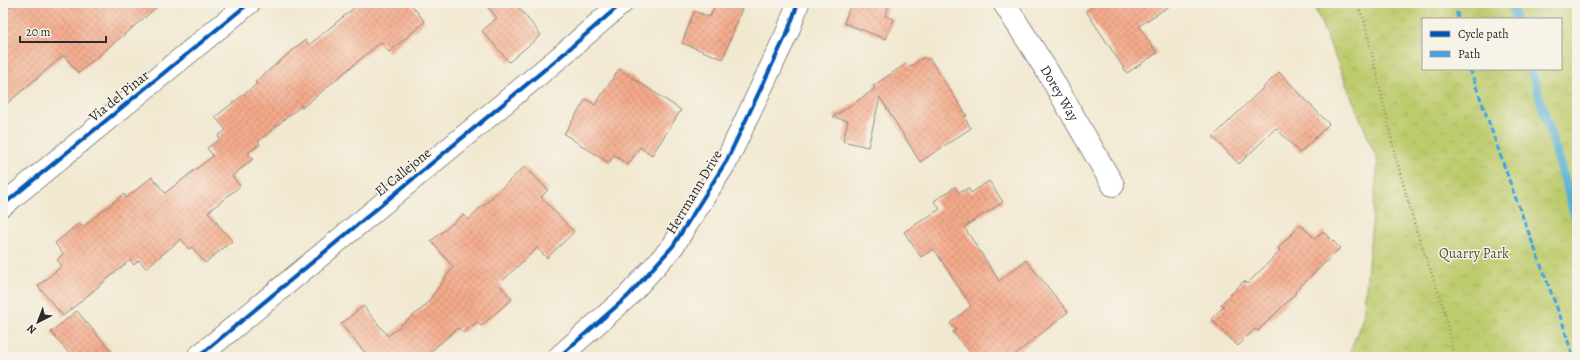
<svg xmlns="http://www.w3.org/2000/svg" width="1580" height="360" font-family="Alegreya,serif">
<defs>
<pattern id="park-crowns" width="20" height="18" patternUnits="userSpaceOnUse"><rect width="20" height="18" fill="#becb6d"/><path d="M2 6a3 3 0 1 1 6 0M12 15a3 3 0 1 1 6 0" fill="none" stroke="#a3ae5f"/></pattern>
<pattern id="building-cross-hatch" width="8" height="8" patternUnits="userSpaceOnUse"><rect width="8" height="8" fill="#f4aa8b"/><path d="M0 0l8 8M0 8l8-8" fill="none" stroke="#d19278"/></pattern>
</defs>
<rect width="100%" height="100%" fill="#f7f3e8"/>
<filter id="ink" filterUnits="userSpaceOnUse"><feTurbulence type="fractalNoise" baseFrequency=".025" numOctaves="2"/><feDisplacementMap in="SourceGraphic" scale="8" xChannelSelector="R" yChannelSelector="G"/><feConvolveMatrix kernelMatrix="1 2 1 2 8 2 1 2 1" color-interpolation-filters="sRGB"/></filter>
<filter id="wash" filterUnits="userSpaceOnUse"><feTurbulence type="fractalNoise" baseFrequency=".012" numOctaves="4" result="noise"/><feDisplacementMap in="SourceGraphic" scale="16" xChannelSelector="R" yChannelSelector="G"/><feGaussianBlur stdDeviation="0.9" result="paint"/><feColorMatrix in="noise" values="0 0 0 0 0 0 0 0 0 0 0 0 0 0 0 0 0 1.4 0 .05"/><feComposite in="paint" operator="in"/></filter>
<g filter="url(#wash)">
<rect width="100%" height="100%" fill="#f1e8d0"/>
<path fill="url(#park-crowns)" stroke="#747b4c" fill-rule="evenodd" d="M1313,3H1577V357H1348L1363,317L1378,162ZM1423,19H1561V69H1423Z"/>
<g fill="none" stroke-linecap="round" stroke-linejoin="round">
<g stroke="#54b1d2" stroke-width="9">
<path d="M1511,3L1516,19"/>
<path d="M1531,69L1568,191L1577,226"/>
</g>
</g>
<g id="blocks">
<g fill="url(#building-cross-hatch)">
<path d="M15,3H162L78,73L64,55L3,107V13Z"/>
<path d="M360,3H410L425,22L389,52L381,42L302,108L301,106L258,141L260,144L248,153L253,159L232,176L240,186L208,212L232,241L205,263L192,247L189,249L181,239L146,268L139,260L134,265L130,260L63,316L38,286L62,266L57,260L63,254L55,243L79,223L82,227L124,194L126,198L152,177L165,193L213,156L207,148L220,139L218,136L226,130L215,117L257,84L255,82L305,40L309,45Z"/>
<path d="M485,3H515L541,35L509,62L482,31L497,18Z"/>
<path d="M716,3H744L723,59L682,43L694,11L710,17Z"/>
<path d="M851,3H890L885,16L894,19L886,39L844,23Z"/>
<path d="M1098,3H1174L1139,26L1157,53L1127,73L1086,11Z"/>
<path d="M924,57L927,60L929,58L967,116L964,117L971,128L920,162L880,97L868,147L843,141L848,121L833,117L875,89L873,86L907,63L910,67Z"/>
<path d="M619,69L681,110L652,155L640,147L628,165L614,155L609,163L564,134L586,99L595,105Z"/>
<path d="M1279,72L1329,124L1300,153L1276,128L1239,164L1213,137Z"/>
<path d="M525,166L548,190L541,197L574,232L547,258L537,248L499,284L512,299L481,326L477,322L463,333L458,328L424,357H364L367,355L341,324L363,306L388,336L425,306L453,267L431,241L463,215L468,220Z"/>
<path d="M989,181L1003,202L964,227L999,281L1026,260L1068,312L1012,357H974L953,332L956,330L950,323L971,306L934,249L921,257L904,232L940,209L934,201L955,187L959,193L968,188L971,193Z"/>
<path d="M1301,225L1315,239L1323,231L1340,248L1295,292L1296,293L1258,331L1255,329L1238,346L1211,319L1224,306L1221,304L1244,281L1247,284L1280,251L1278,248Z"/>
<path d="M77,311L116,357H72L51,332Z"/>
</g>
</g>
</g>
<g filter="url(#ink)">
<use href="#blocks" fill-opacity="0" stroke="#8e8a7e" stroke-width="1"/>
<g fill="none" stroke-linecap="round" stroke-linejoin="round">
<defs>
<g id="minor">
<path id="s1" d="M1004,3L1049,74L1113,185"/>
<path d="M3,205L249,3"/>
<path d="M198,357L561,56L622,3"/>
<path d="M559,357L628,296L673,246L727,160L788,31L798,3"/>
</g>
</defs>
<use href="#minor" stroke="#8e8a7e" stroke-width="24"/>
<path stroke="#8e8a7e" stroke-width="2.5" stroke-dasharray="1 3" stroke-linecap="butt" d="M1356,3L1364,19L1396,158L1416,229L1444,309L1454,357"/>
<use href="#minor" stroke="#fff" stroke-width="22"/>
<g stroke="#3ea3eb" stroke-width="3" stroke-dasharray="6 3" stroke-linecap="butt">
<path d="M1455,3L1458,19"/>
<path d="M1470,69L1513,191L1563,324L1573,357"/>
</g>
<defs>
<g id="cycleway">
<path d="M3,205L249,3"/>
<path d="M198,357L561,56L622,3"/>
<path d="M559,357L628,296L673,246L727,160L788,31L798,3"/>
</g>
</defs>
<use href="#cycleway" stroke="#f7f3e8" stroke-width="6"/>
<use href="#cycleway" stroke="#0057b8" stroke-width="4"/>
</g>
</g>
<g text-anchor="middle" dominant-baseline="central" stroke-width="3" stroke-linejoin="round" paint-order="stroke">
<g font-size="14" fill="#2b2b2b" stroke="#f7f3e8">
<text stroke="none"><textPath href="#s1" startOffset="106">Dorey Way</textPath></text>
<text transform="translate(119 96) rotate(-39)">Via del Pinar</text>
<text transform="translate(403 172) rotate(-39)">El Callejone</text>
<text transform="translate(694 192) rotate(-59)">Herrmann Drive</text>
</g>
<g font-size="14" fill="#50533c" stroke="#f7f3e8">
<text x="1474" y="253">Quarry Park</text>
</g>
</g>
<rect width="1580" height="360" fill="none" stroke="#f7f3e8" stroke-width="16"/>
<rect x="1422" y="18" width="140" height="52" fill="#f7f3e8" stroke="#a5a39c"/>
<rect x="1430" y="31" width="20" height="6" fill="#0057b8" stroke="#a5a39c"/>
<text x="1458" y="38" font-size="12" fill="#2b2b2b">Cycle path</text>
<rect x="1430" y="51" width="20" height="6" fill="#3ea3eb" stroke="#a5a39c"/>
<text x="1458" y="58" font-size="12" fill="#2b2b2b">Path</text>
<g transform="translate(38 322) rotate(222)" stroke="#f7f3e8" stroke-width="3" paint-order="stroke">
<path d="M0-3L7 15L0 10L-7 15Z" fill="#2b2b2b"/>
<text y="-6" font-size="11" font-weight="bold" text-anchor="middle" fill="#2b2b2b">N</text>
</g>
<path d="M20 36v6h86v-6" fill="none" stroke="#2b2b2b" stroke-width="2"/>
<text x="26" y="36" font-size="12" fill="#2b2b2b" stroke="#f7f3e8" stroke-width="3" paint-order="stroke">20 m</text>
</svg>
